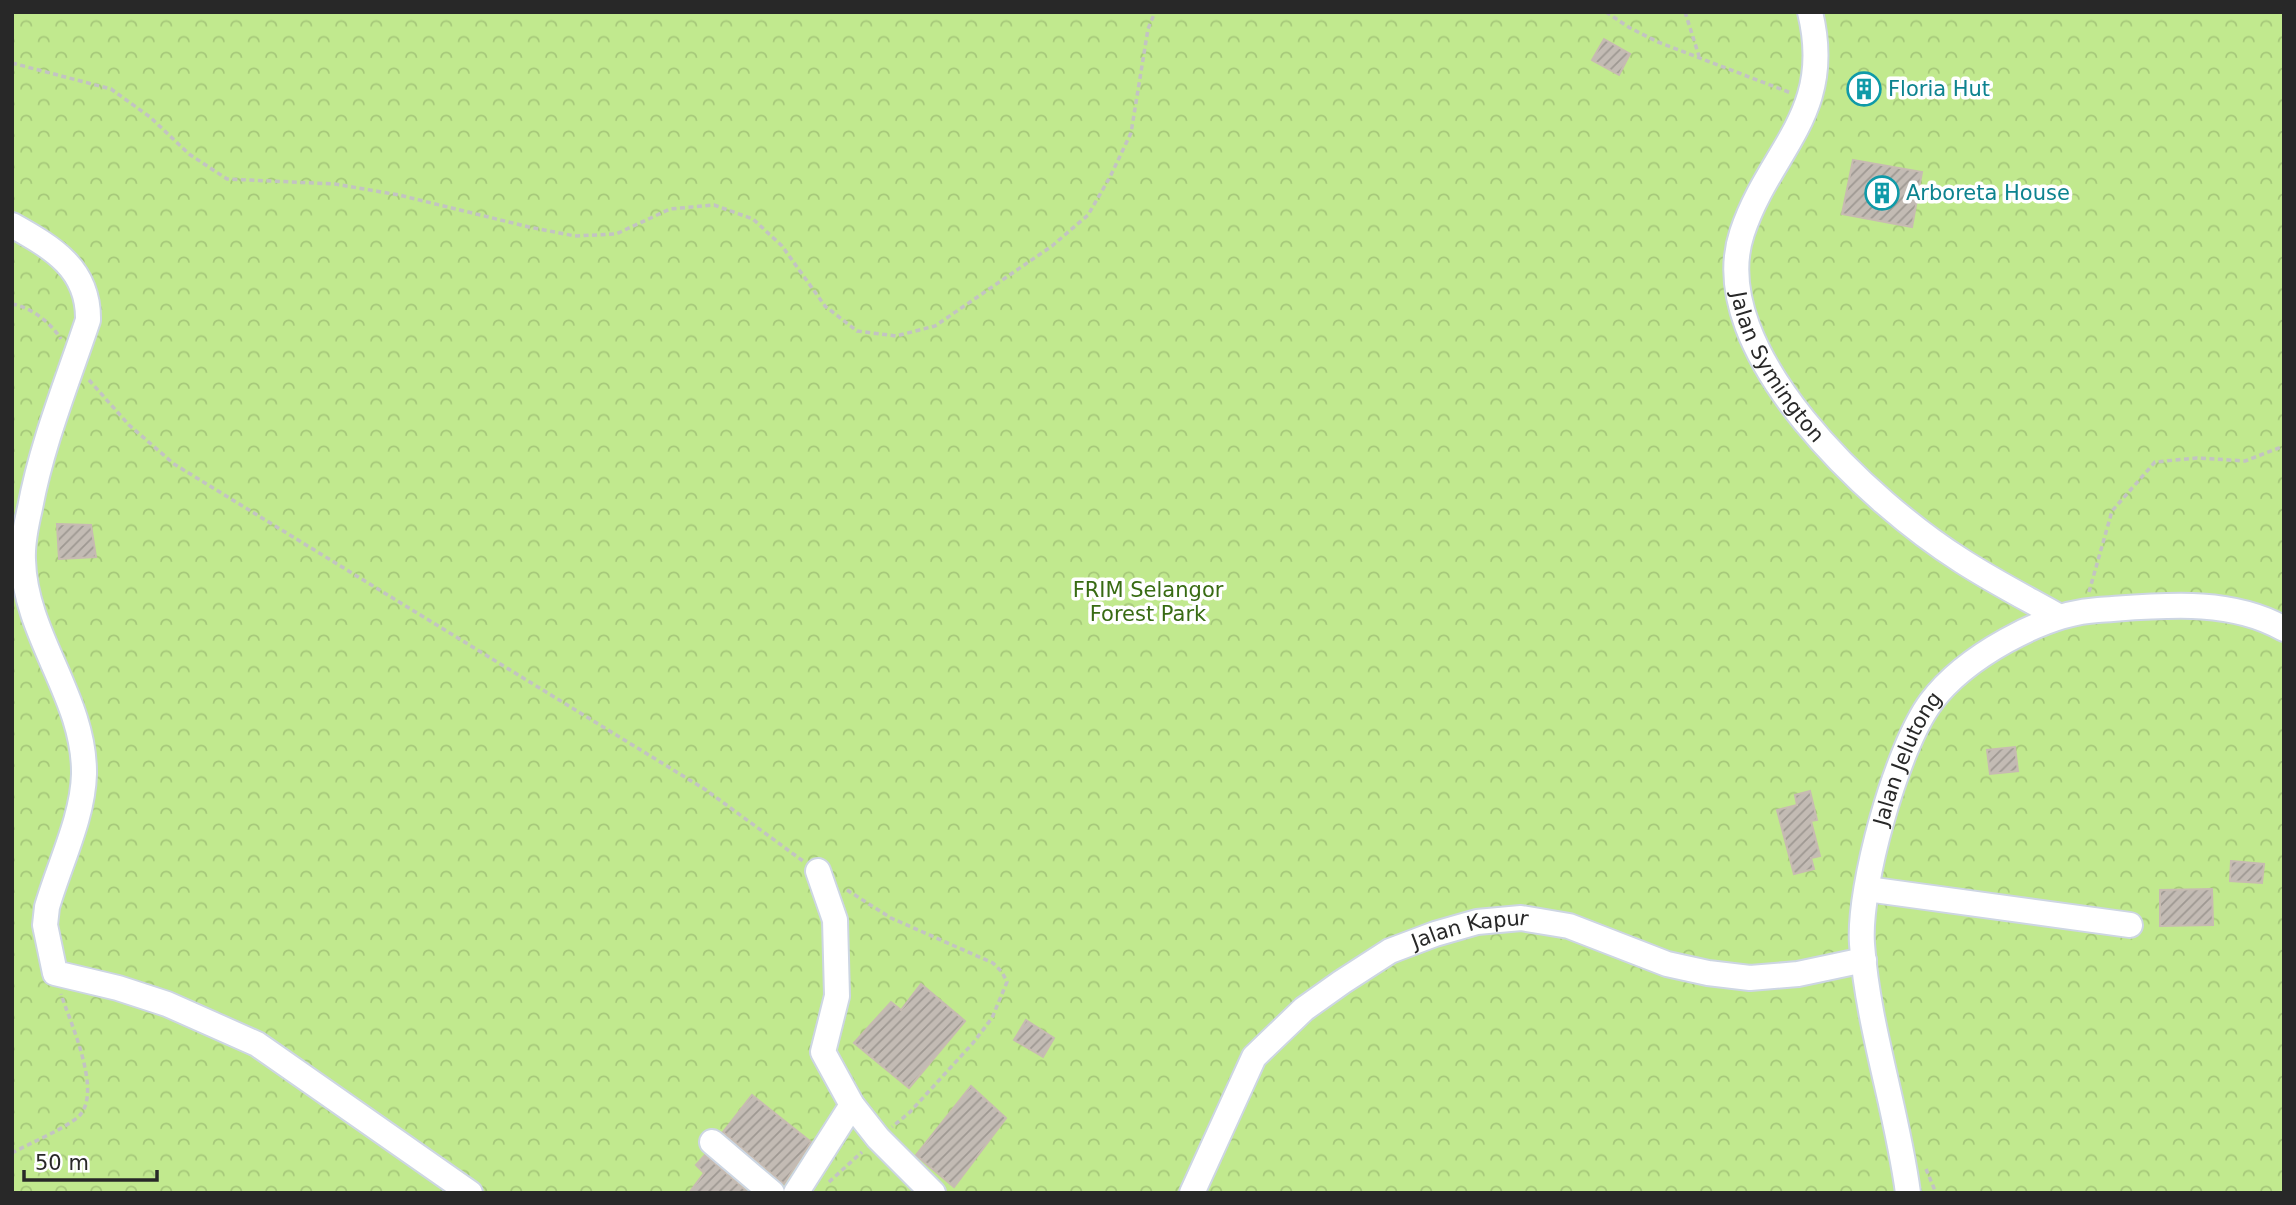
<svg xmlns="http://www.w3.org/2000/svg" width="2296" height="1205" font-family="'DejaVu Sans',sans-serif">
<defs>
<pattern id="park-crowns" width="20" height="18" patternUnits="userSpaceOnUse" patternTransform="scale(1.75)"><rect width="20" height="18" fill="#c1e98e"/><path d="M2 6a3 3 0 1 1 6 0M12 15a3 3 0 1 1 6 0" fill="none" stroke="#a6c87a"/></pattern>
<pattern id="building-hatch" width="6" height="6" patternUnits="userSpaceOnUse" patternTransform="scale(1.75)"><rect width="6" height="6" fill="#c3bbb4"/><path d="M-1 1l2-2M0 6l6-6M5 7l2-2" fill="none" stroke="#9e9892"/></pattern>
</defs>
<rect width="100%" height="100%" fill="#ecdfd8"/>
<rect fill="url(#park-crowns)" x="12" y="12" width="2272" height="1181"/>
<g fill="url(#building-hatch)" stroke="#c7bbb2" stroke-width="2">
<path d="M1604,39L1630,54L1619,75L1592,60Z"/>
<path d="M1855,79L1875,80L1872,102L1852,98Z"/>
<path d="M1853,160L1922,172L1912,227L1842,214Z"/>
<path d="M57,524L91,525L96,557L59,559Z"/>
<path d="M2015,747L2018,771L1990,774L1987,750Z"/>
<path d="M1810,791L1817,820L1811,821L1820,856L1811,858L1814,869L1794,874L1777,810L1797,805L1795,795Z"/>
<path d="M2231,861L2264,864L2262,883L2230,881Z"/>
<path d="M2212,889L2213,925L2160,926V890Z"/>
<path d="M921,984L965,1021L909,1088L854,1043L891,1002L901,1010Z"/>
<path d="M1026,1020L1054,1038L1043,1057L1014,1040Z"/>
<path d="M971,1086L1006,1118L954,1187L916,1155Z"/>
<path d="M752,1095L811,1142L784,1184L723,1132Z"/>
<path d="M705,1155L749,1193H689L704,1173L696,1165Z"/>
</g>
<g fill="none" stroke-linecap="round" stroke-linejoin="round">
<defs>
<g id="minor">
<path id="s1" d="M1810,12C1835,114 1770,149 1742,233C1703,351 1873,505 1962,561C1993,581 2026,598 2058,616"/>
<path d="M12,225C53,248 89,269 88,320C67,383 42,443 30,508C26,525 22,543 23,560C25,636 85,698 84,774C83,818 59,865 47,907L45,925L55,973L118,988L167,1004L257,1044L470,1193"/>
<path d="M818,871L835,920L837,996L823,1052L852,1105L878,1138L933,1193"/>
<path d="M1867,889L2130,925"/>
<path d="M712,1142L772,1193"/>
<path d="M796,1193L852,1105"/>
<path id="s2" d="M1192,1193L1254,1057L1304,1009L1342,982L1390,951L1435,934L1477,922L1521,918L1569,926L1667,964L1708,973L1750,978L1798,974L1864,960"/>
<path id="s3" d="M1908,1193C1897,1109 1868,1028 1862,944C1858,887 1897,747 1931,702C1964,658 2043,613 2098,610C2158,606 2229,597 2284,629"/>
</g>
</defs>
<use href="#minor" stroke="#cdd6e3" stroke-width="28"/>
<g stroke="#c3c3c3" stroke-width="3.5" stroke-dasharray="5 3.5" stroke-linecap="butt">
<path d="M1606,12L1630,28L1658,42L1791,93"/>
<path d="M1685,12L1699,56"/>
<path d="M12,63L111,89L150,117L189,154L227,179L335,184L399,195L529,227L575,236L616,234L670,209L714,205L753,219L782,246L825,306L857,331L896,336L935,326L1052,246L1088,215L1110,177L1131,133L1148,29L1155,12"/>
<path d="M12,304C31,307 51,323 61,339"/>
<path d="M89,380L129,425L174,464L706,790L803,861"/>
<path d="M2089,592L2112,511L2155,462L2197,458L2245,461L2284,446"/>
<path d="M847,890L891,918L993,963L1002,972L1007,982L992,1018L973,1043L910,1112L892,1127"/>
<path d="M12,1153C28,1144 69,1127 80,1115C102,1090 70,1022 61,994"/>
<path d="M1926,1169L1936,1193"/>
<path d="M829,1182L862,1152"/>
</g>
<use href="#minor" stroke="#fff" stroke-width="24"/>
</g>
<defs>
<symbol id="building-ring" viewBox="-11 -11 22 22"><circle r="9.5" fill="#fff" stroke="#0f9aa8" stroke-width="1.5"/><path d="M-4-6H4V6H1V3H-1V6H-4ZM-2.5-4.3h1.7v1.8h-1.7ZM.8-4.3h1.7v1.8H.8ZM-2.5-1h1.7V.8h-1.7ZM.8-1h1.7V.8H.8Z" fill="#0f9aa8"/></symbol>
</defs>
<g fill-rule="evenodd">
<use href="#building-ring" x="1845" y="70" width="38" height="38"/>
<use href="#building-ring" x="1863" y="174" width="38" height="38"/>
</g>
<g text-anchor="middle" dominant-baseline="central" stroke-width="7" stroke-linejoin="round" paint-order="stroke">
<g font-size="21" fill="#0d838f" stroke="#fff" text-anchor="start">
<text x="1888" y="89">Floria Hut</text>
<text x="1906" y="193">Arboreta House</text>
</g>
<g font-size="21" fill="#282828" stroke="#fff">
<text stroke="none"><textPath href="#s1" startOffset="383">Jalan Symington</textPath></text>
<text stroke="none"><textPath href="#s3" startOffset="446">Jalan Jelutong</textPath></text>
<text stroke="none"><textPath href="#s2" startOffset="406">Jalan Kapur</textPath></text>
</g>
<g font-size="21" fill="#386b13" stroke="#fff">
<text x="1148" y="590">FRIM Selangor<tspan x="1148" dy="24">Forest Park</tspan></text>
</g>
</g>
<rect width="2296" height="1205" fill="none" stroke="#282828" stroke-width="28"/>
<path d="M24 1170v10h133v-10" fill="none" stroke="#282828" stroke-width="3.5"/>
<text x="35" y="1170" font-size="21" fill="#282828" stroke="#ffffff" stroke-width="5" paint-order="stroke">50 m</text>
</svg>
